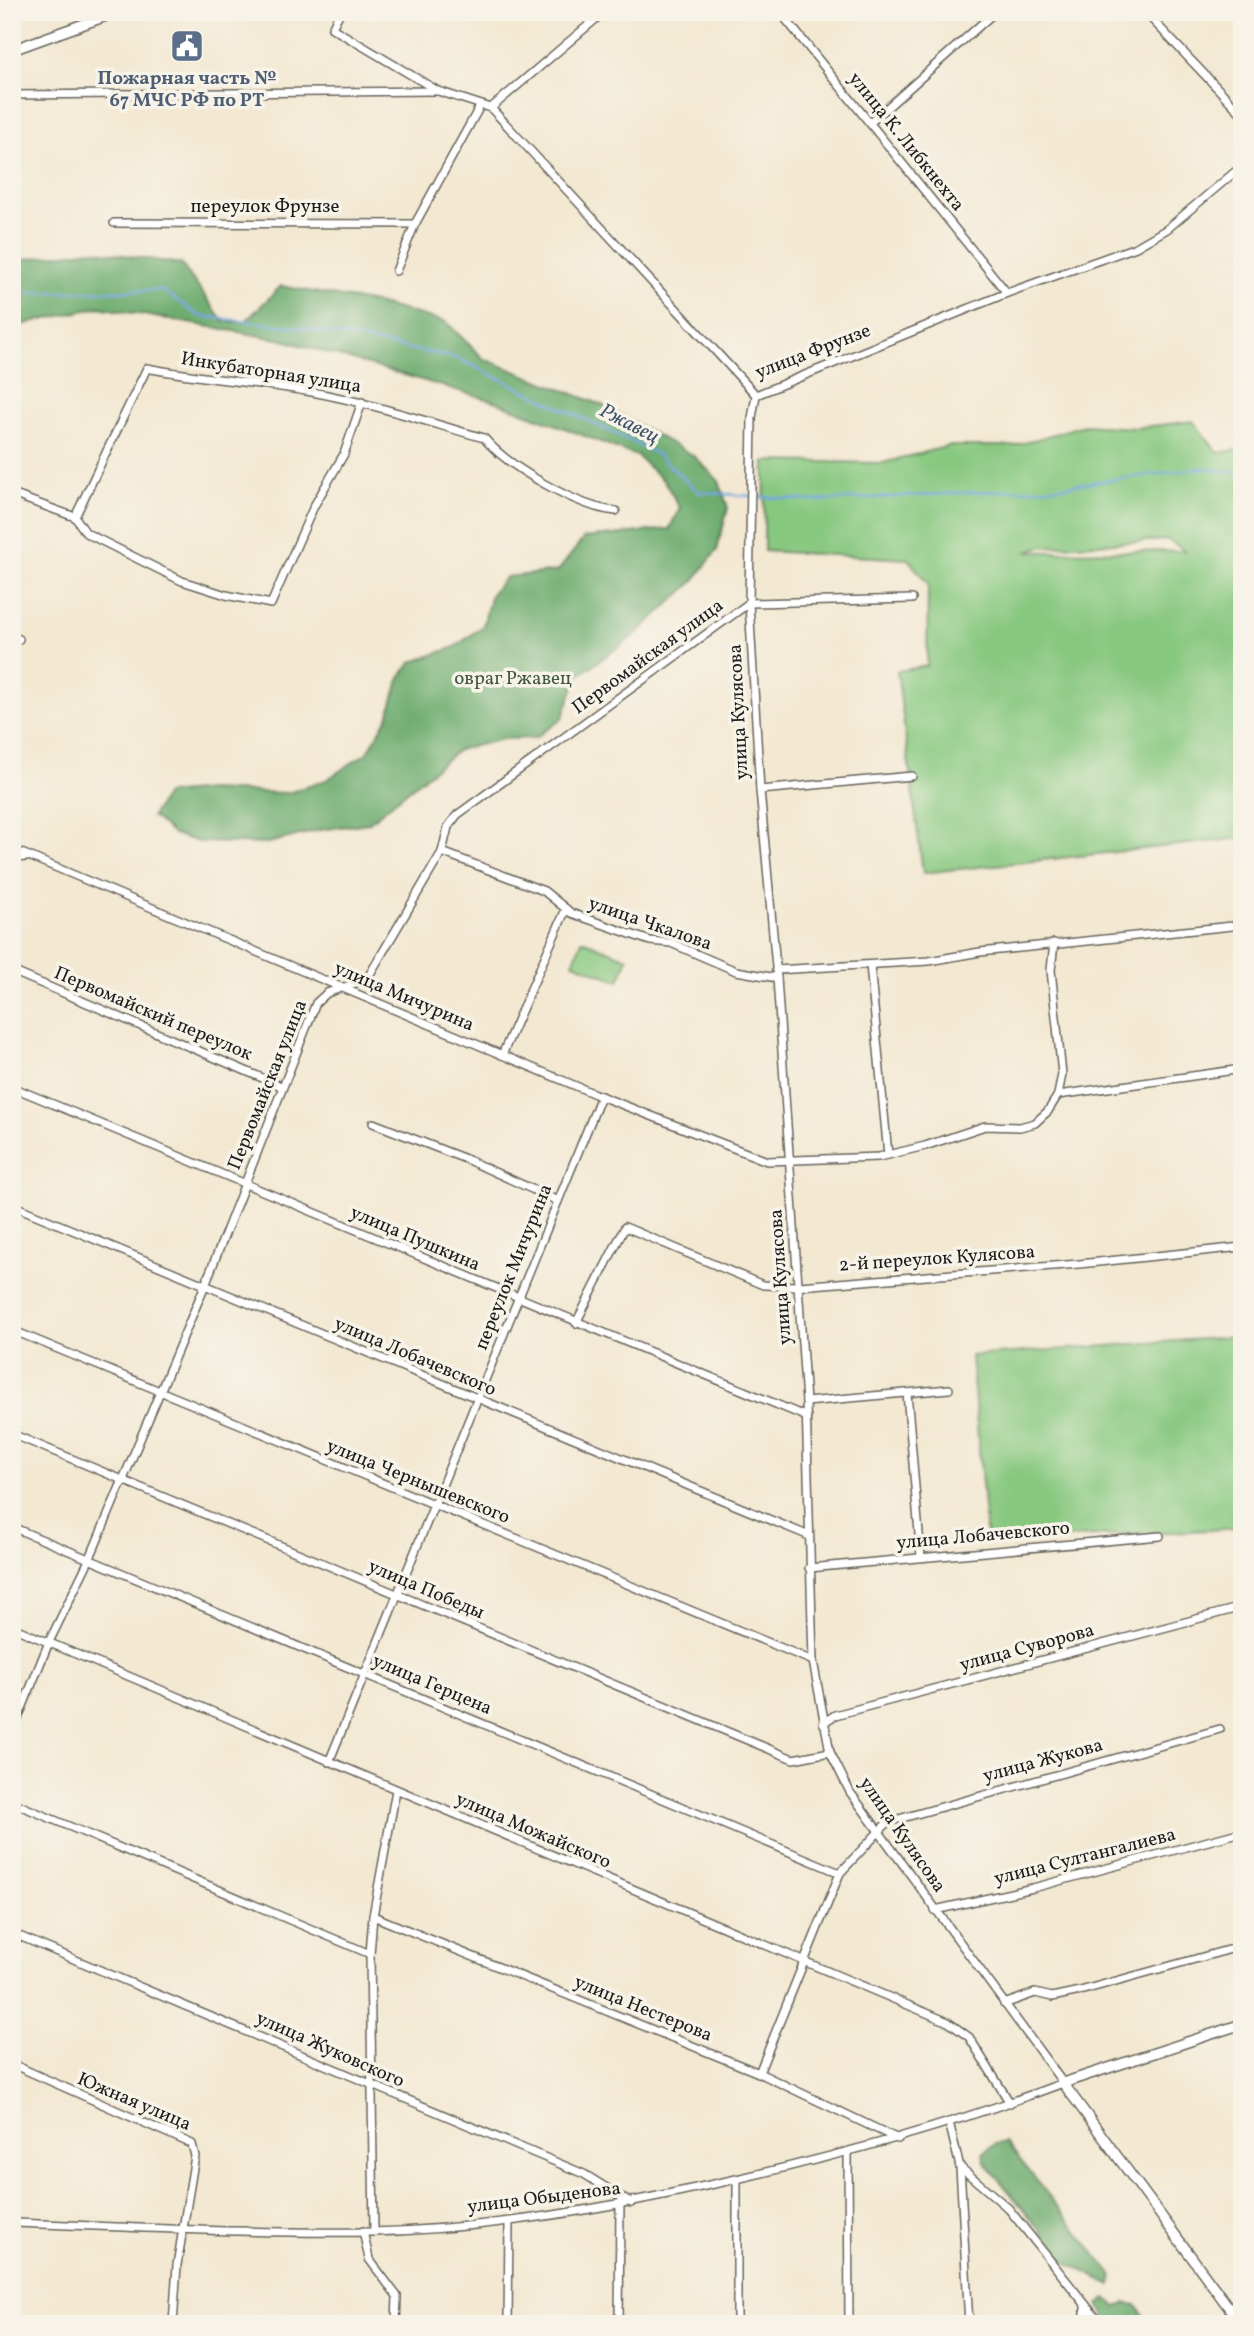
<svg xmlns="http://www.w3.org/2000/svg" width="1254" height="2336" font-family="Vollkorn,serif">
<rect width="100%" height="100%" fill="#f7f3e8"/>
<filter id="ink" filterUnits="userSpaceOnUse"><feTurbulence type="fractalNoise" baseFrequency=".0143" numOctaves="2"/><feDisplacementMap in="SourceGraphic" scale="14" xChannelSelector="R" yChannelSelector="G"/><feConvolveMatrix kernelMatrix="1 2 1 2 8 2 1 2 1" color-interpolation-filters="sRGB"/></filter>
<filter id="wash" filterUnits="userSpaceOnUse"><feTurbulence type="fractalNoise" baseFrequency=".00686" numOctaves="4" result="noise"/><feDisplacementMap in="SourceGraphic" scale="28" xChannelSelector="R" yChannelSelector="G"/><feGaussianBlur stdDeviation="1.57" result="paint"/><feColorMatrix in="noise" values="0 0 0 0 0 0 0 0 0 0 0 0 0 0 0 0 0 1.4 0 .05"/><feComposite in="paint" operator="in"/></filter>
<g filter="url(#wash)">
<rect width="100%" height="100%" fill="#f3e8d1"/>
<g fill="#87c87f" stroke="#52724e" stroke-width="2" fill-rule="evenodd">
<path d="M1193,421L1218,453L1242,449V838L923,873L897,671L927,666L928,584L908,559L764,551L765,461L883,463L949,446H1014L1084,425L1135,428ZM1168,540L1185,551L1027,552L1040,547Z"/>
<path d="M582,940L628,958L619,981L573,963Z"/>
<path d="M1242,1336V1528L987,1542L971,1356Z"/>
</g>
<g fill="#6dac6e" stroke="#446445" stroke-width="2">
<path d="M92,250L181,264L224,322L246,321L281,286L376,303L446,322L484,359L602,405L694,456L719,481L728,508L717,550L693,582L634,636L578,676L562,719L535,738L503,739L458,750L368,823L320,830L265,844L199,842L173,834L152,816L166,794L208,790L288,793L326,780L368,752L388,717L400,677L412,662L455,647L483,626L491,594L506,577L558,571L584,538L669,529L680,508L664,481L637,456L494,401L283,340L99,307L12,327V261Z"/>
<path d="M1006,2142L1113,2276L1111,2285L1067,2263L985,2162L983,2153L995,2144Z"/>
<path d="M1107,2298L1116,2306L1125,2303L1136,2305L1150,2324H1108L1099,2305Z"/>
</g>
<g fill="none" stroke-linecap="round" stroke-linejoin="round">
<path stroke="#73a6df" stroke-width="2.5" d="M12,290L23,293L162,290L199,316L302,328L457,358L655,453L699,492L815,501L1050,488L1202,468L1242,473"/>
</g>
</g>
<g filter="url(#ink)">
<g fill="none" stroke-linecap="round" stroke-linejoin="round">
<defs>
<g id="minor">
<path d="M340,12L332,28L438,91L491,108L756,395"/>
<path d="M780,12L1007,293"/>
<path d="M1145,12L1242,114"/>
<path d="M12,95L437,91"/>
<path d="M491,108L604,12"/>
<path d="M871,122L995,12"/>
<path d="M114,223L415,224"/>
<path d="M396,271L415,224L480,106"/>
<path d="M756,395L1007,293L1136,247L1167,229L1242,166"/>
<path d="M12,494L75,517L86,533L182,581L226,595L271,604L314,506L344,454L362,402"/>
<path d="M75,517L147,368C202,379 258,382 312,392C371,403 427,422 484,438C508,467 579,508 616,511"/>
<path d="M12,636L19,639"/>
<path d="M760,790L912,776"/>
<path d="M12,849L595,1094L767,1161L879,1157L925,1146L985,1126L1020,1127L1035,1123L1048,1111L1058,1095L1062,1074L1051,970L1054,943"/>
<path d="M442,852L544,891L571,913L650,941L671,943L736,971L777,978"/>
<path d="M12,858L27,857"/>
<path d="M870,965L888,1155"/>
<path d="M776,970L929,961L980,952L1242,925"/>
<path d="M12,971L281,1086"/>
<path d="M502,1055L566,909"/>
<path d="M12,1087L807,1417"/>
<path d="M1058,1095L1242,1069"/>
<path d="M373,1123L468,1160L558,1201"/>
<path d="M12,1205L807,1535"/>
<path d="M576,1323L625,1227L763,1285L799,1286L1079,1264L1242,1247"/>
<path d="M12,1330L813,1661"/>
<path d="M907,1393L921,1557"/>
<path d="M806,1402L949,1389"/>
<path d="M12,1434L793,1759L830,1752"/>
<path d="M12,1527L840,1873"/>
<path d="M809,1568L1160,1536"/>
<path d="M12,1627L948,2022L969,2037L1010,2103"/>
<path d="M823,1723L835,1715L1242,1607"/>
<path d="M12,1733L49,1642L90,1558L205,1285L316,1003L327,993L367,979L442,852L448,827L457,815L749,603L912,599"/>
<path d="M329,1762L601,1096"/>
<path d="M12,1802L370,1954"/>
<path d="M935,1910L1033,1888L1242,1832"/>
<path d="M373,1916L759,2073L898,2139"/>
<path d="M12,1933L584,2174L631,2203"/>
<path d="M1004,2004L1035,1993L1052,1997L1080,1991L1242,1946"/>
<path d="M12,2064L192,2144L195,2156L177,2265L173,2324"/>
<path d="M759,2073L840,1873L888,1822L1220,1729"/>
<path d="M949,2122L960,2167L969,2324"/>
<path d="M848,2152L849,2324"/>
<path d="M960,2167L1008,2208L1101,2324"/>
<path d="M12,2223C132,2227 252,2234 372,2232C491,2229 608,2208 723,2182C839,2156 952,2125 1063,2083L850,1792L830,1752L813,1661L806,1402L777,978L760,790L749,603L752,418L756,395"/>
<path d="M363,2231L369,2259L397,2296L396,2324"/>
<path d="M374,2232L370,1954L373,1916L396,1790"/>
<path d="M508,2324L509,2222"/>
<path d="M619,2324L620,2205"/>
<path d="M737,2324V2179"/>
<path d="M1085,2324V2304"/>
</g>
<g id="tertiary">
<path d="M12,50L117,12"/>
<path d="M1241,2324L1063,2083L1242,2024"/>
</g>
</defs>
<use href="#minor" stroke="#67635b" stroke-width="10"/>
<use href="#tertiary" stroke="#67635b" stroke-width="12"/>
<use href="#minor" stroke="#fff" stroke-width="7"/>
<use href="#tertiary" stroke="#fff" stroke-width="9"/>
</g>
</g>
<defs>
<symbol id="civic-square" viewBox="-11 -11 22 22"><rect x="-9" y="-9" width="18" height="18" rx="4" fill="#5c6f8a" stroke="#f7f3e8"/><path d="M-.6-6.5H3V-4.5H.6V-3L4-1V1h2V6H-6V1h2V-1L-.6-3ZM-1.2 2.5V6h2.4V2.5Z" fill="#fff"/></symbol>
</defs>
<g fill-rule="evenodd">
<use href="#civic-square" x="168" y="27" width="38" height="38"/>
</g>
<g text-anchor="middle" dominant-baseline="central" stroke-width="7" stroke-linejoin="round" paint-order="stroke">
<g font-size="19" font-weight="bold" fill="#4e5e75" stroke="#f7f3e8">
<text x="187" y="79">Пожарная часть №<tspan x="187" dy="22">67 МЧС РФ по РТ</tspan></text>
</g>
<g font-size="19" fill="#1c1c1c" stroke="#f7f3e8">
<text transform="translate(906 142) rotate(51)">улица К. Либкнехта</text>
<text x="265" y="207">переулок Фрунзе</text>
<text transform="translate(813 352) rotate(-21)">улица Фрунзе</text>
<text transform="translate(271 373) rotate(9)">Инкубаторная улица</text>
<text transform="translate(648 657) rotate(-36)">Первомайская улица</text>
<text transform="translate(739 712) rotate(-93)">улица Кулясова</text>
<text transform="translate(650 924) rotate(19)">улица Чкалова</text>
<text transform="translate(404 997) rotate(23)">улица Мичурина</text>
<text transform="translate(153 1014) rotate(23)">Первомайский переулок</text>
<text transform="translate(268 1085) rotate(-68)">Первомайская улица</text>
<text transform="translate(415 1239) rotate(23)">улица Пушкина</text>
<text transform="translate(937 1259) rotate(-4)">2-й переулок Кулясова</text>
<text transform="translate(514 1267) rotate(-68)">переулок Мичурина</text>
<text transform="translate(781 1277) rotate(-94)">улица Кулясова</text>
<text transform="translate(415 1357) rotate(23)">улица Лобачевского</text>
<text transform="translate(418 1482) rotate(22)">улица Чернышевского</text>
<text transform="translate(983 1536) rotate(-5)">улица Лобачевского</text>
<text transform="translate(426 1590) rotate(23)">улица Победы</text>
<text transform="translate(1027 1648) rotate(-15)">улица Суворова</text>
<text transform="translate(432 1685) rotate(23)">улица Герцена</text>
<text transform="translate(1043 1761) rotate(-15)">улица Жукова</text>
<text transform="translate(533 1831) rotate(23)">улица Можайского</text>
<text transform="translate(902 1835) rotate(55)">улица Кулясова</text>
<text transform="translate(1085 1857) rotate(-14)">улица Султангалиева</text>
<text transform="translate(643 2009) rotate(22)">улица Нестерова</text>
<text transform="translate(330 2050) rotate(24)">улица Жуковского</text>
<text transform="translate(134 2102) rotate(23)">Южная улица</text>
<text transform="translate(544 2198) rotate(-7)">улица Обыденова</text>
</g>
<g font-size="19" fill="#41583f" stroke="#f7f3e8">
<text x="513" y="679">овраг Ржавец</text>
</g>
<g font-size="21" font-style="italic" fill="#3f536a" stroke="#f7f3e8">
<text transform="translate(629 424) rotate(27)">Ржавец</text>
</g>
</g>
<rect width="1254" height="2336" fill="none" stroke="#f7f3e8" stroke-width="42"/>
</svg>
